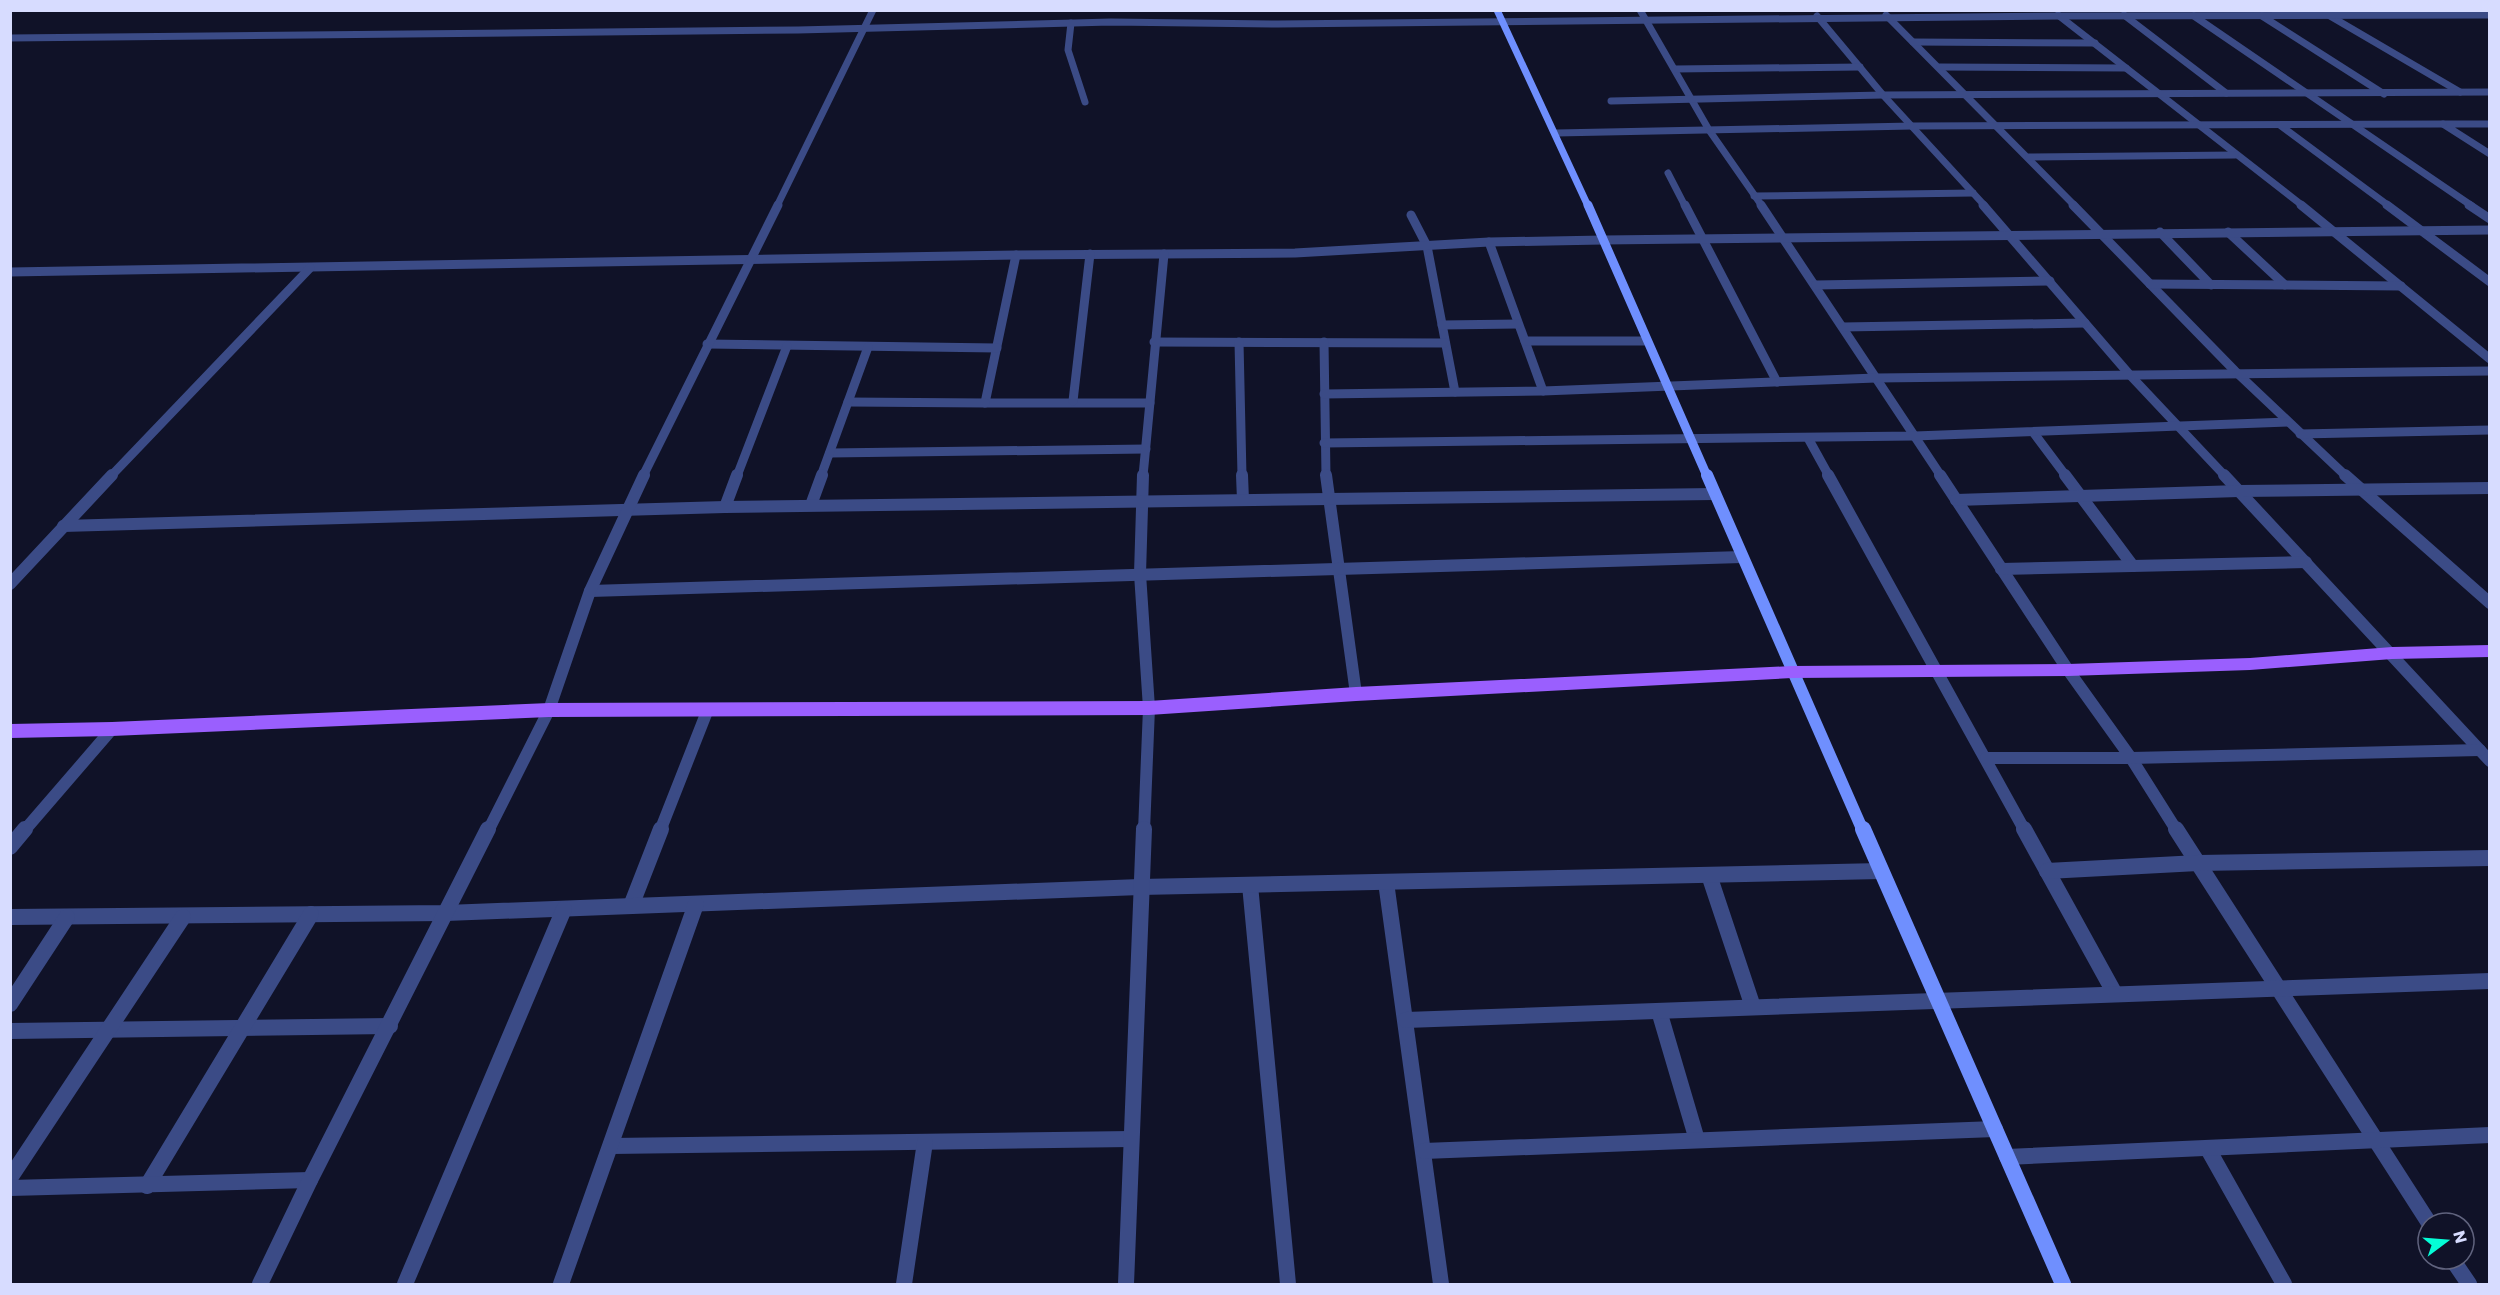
<svg xmlns="http://www.w3.org/2000/svg" width="2500" height="1295" font-family="Poppins,sans-serif">
<rect width="100%" height="100%" fill="#101228"/>
<g fill="none" stroke-linecap="round" stroke-linejoin="round">
<g stroke="#3b4b86" stroke-width="7">
<path d="M1640,10L1709,130L1762,206"/>
<path d="M1886,15L2075,206"/>
<path d="M2058,15L2303,206"/>
<path d="M2124,15L2226,93"/>
<path d="M1817,16L1883,95L1985,206"/>
<path d="M2194,16L2472,206"/>
<path d="M2262,16L2384,94"/>
<path d="M2330,16L2460,92"/>
<path d="M1071,23L1068,50L1085,102"/>
<path d="M10,38L798,30L1111,22L1278,24L2059,16L2490,15"/>
<path d="M1913,42L2095,43"/>
<path d="M1940,67L2126,68"/>
<path d="M1675,69L1860,67"/>
<path d="M1611,101L1883,95L2490,92"/>
<path d="M2490,124H2443L2490,154"/>
<path d="M2281,126L2389,206"/>
<path d="M1556,133L1912,126L2443,124"/>
<path d="M2029,157L2235,155"/>
<path d="M1668,173L1685,206"/>
<path d="M1754,196L1973,193"/>
<path d="M777,206L873,10"/>
</g>
<g stroke="#3b4b86" stroke-width="9">
<path d="M1685,205L1777,382"/>
<path d="M1761,205L1941,476"/>
<path d="M1983,205L2129,374L2225,476"/>
<path d="M2073,205L2235,371L2346,476"/>
<path d="M2301,205L2490,359"/>
<path d="M2387,205L2490,282"/>
<path d="M2469,205L2490,219"/>
<path d="M1411,215L1427,246L1455,392"/>
<path d="M2160,232L2211,285"/>
<path d="M2228,232L2285,285"/>
<path d="M1489,242L1543,391"/>
<path d="M1016,255L985,403H1150"/>
<path d="M10,272L1016,255L1295,253L1489,242L1603,240L2490,230"/>
<path d="M2150,284L2401,286"/>
<path d="M1816,285L2050,281"/>
<path d="M1442,325L1518,324"/>
<path d="M1843,327L2085,323"/>
<path d="M1525,341H1647"/>
<path d="M1154,342L1445,343"/>
<path d="M1239,342L1242,476"/>
<path d="M1324,342L1326,476"/>
<path d="M707,344L997,348"/>
<path d="M1324,394L1543,391L1876,378L2490,371"/>
<path d="M1073,401L1090,254"/>
<path d="M848,402L985,403"/>
<path d="M2033,432L2066,476"/>
<path d="M2300,434L2490,430"/>
<path d="M1808,438L1829,476"/>
<path d="M1324,443L1915,436L2288,422"/>
<path d="M830,453L1146,449"/>
<path d="M111,476L310,268"/>
<path d="M643,476L778,205"/>
<path d="M737,476L787,346"/>
<path d="M821,476L868,347"/>
<path d="M1143,476L1164,254"/>
</g>
<g stroke="#3b4b86" stroke-width="12">
<path d="M1143,475L1140,574L1149,708L1144,831"/>
<path d="M1242,475L1243,500"/>
<path d="M1326,475L1356,694"/>
<path d="M1828,475L2025,831"/>
<path d="M1940,475L2068,670L2131,758L2177,831"/>
<path d="M2065,475L2133,566"/>
<path d="M2224,475L2490,761"/>
<path d="M2345,475L2490,603"/>
<path d="M1956,500L2239,491L2490,488"/>
<path d="M811,505L822,475"/>
<path d="M725,507L737,475"/>
<path d="M63,526L725,507L1714,494"/>
<path d="M2001,569L2306,562"/>
<path d="M10,584L112,475"/>
<path d="M590,591L1742,557"/>
<path d="M1986,758H2131L2480,750"/>
<path d="M24,831L112,729"/>
<path d="M488,831L549,710L590,591L644,475"/>
<path d="M660,831L708,709"/>
</g>
<g stroke="#3b4b86" stroke-width="16">
<path d="M2024,829L2115,994"/>
<path d="M2176,829L2429,1223"/>
<path d="M10,847L25,829"/>
<path d="M2047,871L2198,863L2490,858"/>
<path d="M1709,875L1753,1007"/>
<path d="M1386,882L1441,1284"/>
<path d="M1250,885L1288,1284"/>
<path d="M631,906L661,829"/>
<path d="M10,917L446,913L1140,887L1881,871"/>
<path d="M10,1004L67,917"/>
<path d="M1659,1011L1697,1140"/>
<path d="M1406,1020L2490,981"/>
<path d="M10,1031L390,1026"/>
<path d="M611,1146L1131,1139"/>
<path d="M2208,1149L2284,1284"/>
<path d="M1424,1151L1995,1129"/>
<path d="M2007,1157L2490,1135"/>
<path d="M10,1178L183,917"/>
<path d="M147,1186L311,914"/>
<path d="M10,1188L310,1180"/>
<path d="M2452,1259L2469,1284"/>
<path d="M260,1284L310,1180L488,829"/>
<path d="M405,1284L564,909"/>
<path d="M561,1284L696,904"/>
<path d="M904,1284L925,1142"/>
<path d="M1126,1284L1144,829"/>
</g>
<path stroke="#6f8ffe" stroke-width="7" d="M1497,10L1588,206"/>
<path stroke="#6f8ffe" stroke-width="9" d="M1588,205L1707,476"/>
<path stroke="#6f8ffe" stroke-width="12" d="M1707,475L1863,831"/>
<path stroke="#6f8ffe" stroke-width="16" d="M1863,829L2063,1284"/>
<path fill="#9a5ffe" fill-rule="evenodd" d="M2490,645V657L2392,659L2250,670L2068,676L1792,678L1356,701L1149,715L549,717L112,736L10,738V724L112,722L549,703L1149,701L1356,687L1792,666L2068,664L2250,658L2392,647Z"/>
</g>
<rect width="2500" height="1295" fill="none" stroke="#d7dcff" stroke-width="24"/>
<g transform="translate(2446 1241) rotate(74)"><circle r="28" fill="#101228" stroke="#60637e" stroke-width="1.5"/>
<path d="M0-4.5L10 22L0 15L-10 22Z" fill="#05fdd7"/>
<text y="-9" font-size="16" font-weight="bold" text-anchor="middle" fill="#d7dcff">N</text>
</g>
</svg>
